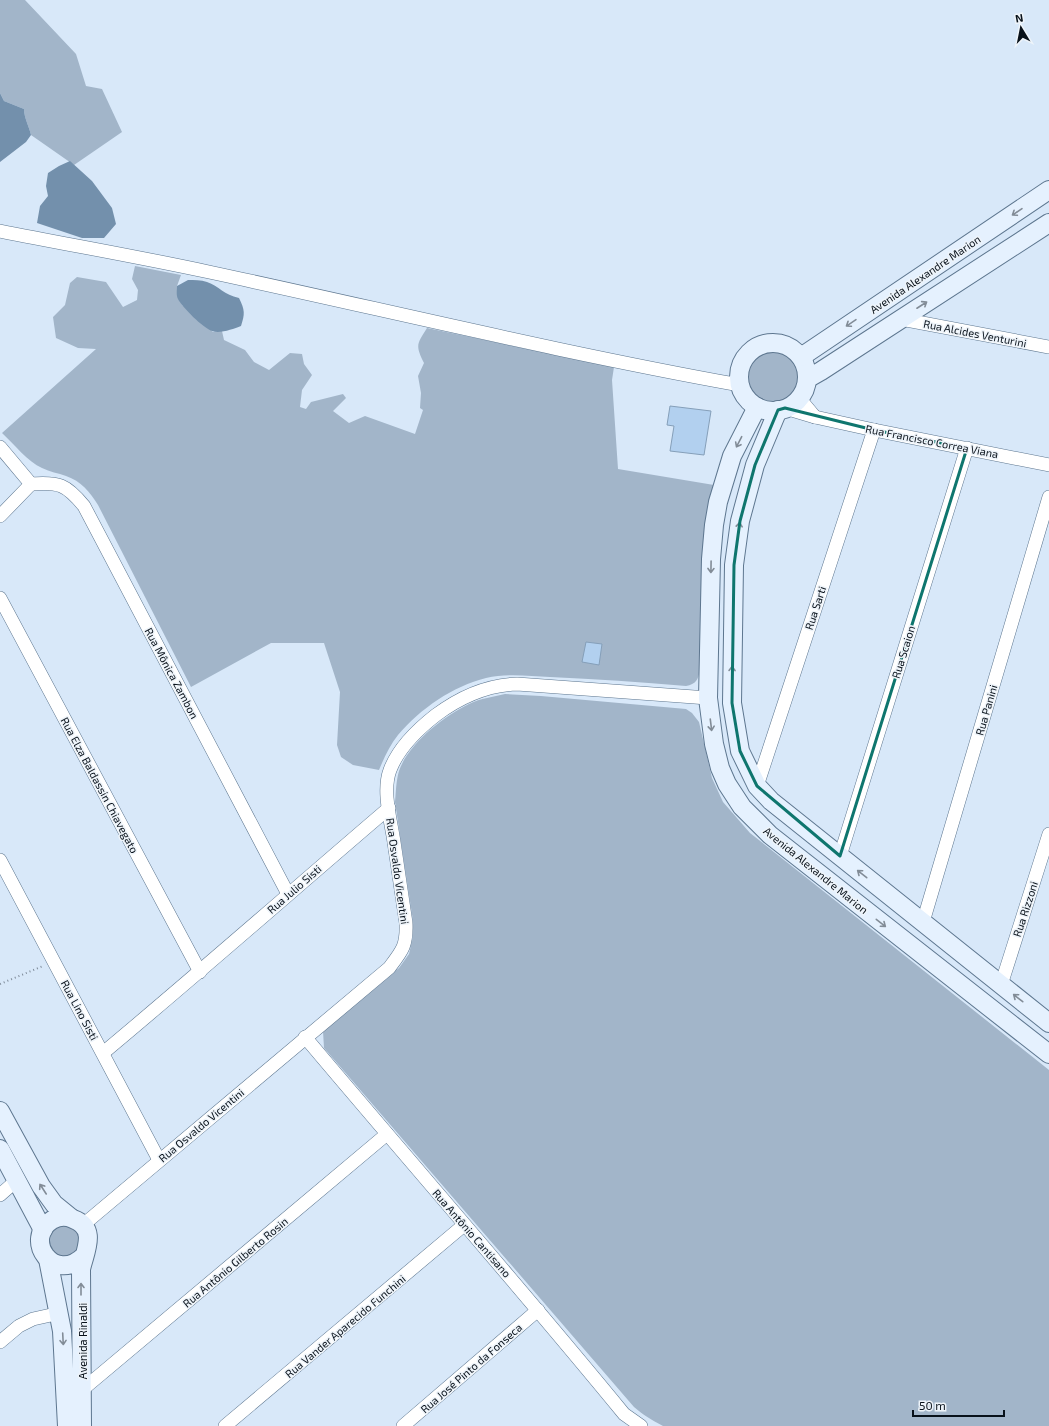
<svg xmlns="http://www.w3.org/2000/svg" width="1049" height="1426" font-family="'Exo 2',sans-serif">
<rect width="100%" height="100%" fill="#d8e8f9"/>
<g fill="#a2b5c9">
<path d="M0,0H25L76,54L86,86L102,89L122,132L74,165L31,135C29,126 24,118 24,109L4,101L0,93Z"/>
<path d="M135,266L181,275L177,286L182,305L213,332L222,331L224,340L245,350L254,362L269,370L290,353L302,354L304,364L312,375L302,390L300,407L306,409L311,402L343,394L346,398L333,411L349,423L365,416L415,434L423,410L420,408L421,393L418,376L424,363C415,345 417,344 427,328L614,367L612,380L618,469L714,485L700,670C698,680 696,684 686,686C641,682 595,679 550,677C529,676 507,673 486,678C453,686 420,709 398,735C390,745 384,758 379,770L353,765L341,757L337,745L340,692L324,643H271L191,687L98,505C90,492 81,481 66,476C58,473 50,472 42,468C28,462 14,444 2,433L96,349L78,348L56,338L53,317L65,305L70,283L77,277L106,282L123,307L137,300L138,290L132,279Z"/>
<circle cx="773" cy="377" r="28"/>
<path d="M505,694L541,696L686,709L692,713L699,722L712,778L723,802L750,833L1049,1070V1426H663C652,1420 643,1415 634,1407L324,1048L323,1031L399,968L409,954L413,937V921L395,802C396,792 396,781 399,771C408,744 444,716 469,704C481,698 493,697 505,694Z"/>
<path d="M65,1224L79,1231L80,1248L67,1257L56,1255L49,1247V1237L54,1228Z"/>
</g>
<g fill="#7390ac">
<path d="M0,93L4,101L24,109C24,118 29,126 31,135L26,142L0,162Z"/>
<path d="M70,161L92,181L112,208L116,224L104,238H82L37,223L40,206L48,196L46,186L48,173L59,166Z"/>
<path d="M188,280C194,280 201,280 207,282C219,286 224,295 239,298C245,310 245,314 241,326C233,329 220,334 212,331C203,328 182,307 178,299C176,295 177,290 177,286Z"/>
</g>
<g fill="#b2d0ef" stroke="#859fb9">
<path d="M670,406L711,411L704,455L670,451L674,426L667,425Z"/>
<path d="M586,642L602,644L599,665L582,662Z"/>
</g>
<g fill="none" stroke-linecap="round" stroke-linejoin="round">
<defs>
<g id="street">
<path d="M0,231C70,245 140,257 209,272C386,310 562,353 740,385"/>
<path d="M901,319L1049,347"/>
<path d="M799,398L815,417"/>
<path d="M785,408L815,417L874,430L1049,465"/>
<path d="M0,447L31,484"/>
<path d="M31,484C59,482 66,484 84,506L288,894"/>
<path d="M0,516L31,484"/>
<path d="M0,598L200,972"/>
<path d="M757,786L874,430"/>
<path d="M840,856L967,448"/>
<path d="M0,860L159,1160"/>
<path d="M923,922L1049,497"/>
<path d="M1001,985L1049,834"/>
<path d="M305,1037C411,1163 520,1287 624,1414L641,1426"/>
<path d="M103,1053C199,973 293,890 389,808"/>
<path d="M0,1195L17,1180"/>
<path d="M83,1225L389,968C402,951 407,946 406,923C402,896 398,869 394,842C391,821 382,791 390,770C398,749 418,729 436,715C460,697 487,685 517,684L708,698"/>
<path d="M0,1342L19,1326L33,1319L60,1313"/>
<path d="M82,1390L387,1134"/>
<path d="M225,1426L464,1225"/>
<path d="M403,1426L538,1310"/>
</g>
<g id="secondary">
<circle cx="773" cy="377" r="34"/>
<path d="M801,357L1049,190"/>
<path d="M807,379L821,371L1049,223"/>
<path d="M757,407L732,456L718,502L714,525L711,559L708,698L714,744L720,768L727,784L742,807L770,835L1049,1054"/>
<path d="M778,410L755,465L740,521L734,565L732,703L740,751L757,786L771,801L1049,1023"/>
<path d="M0,1111L41,1186L54,1204L70,1217"/>
<path d="M0,1149L43,1230"/>
<path d="M48,1259L62,1331L67,1426"/>
<path d="M82,1426L81,1269C85,1251 98,1228 73,1219C67,1216 59,1216 52,1220C22,1239 54,1285 84,1256"/>
</g>
</defs>
<use href="#street" stroke="#5d768f" stroke-width="14"/>
<use href="#secondary" stroke="#5d768f" stroke-width="20"/>
<path stroke="#808d9b" stroke-width="2" stroke-dasharray="1 3" stroke-linecap="butt" d="M0,984L43,966"/>
<use href="#street" stroke="#fff" stroke-width="13"/>
<use href="#secondary" stroke="#e5f1fe" stroke-width="18"/>
</g>
<defs><path id="oneway-shaft" d="M-6 0H5M1.5-3L5.5 0L1.5 3" fill="none" stroke-width="1.6" stroke-linecap="round" stroke-linejoin="round"/></defs>
<g stroke="#828c97">
<use href="#oneway-shaft" transform="translate(1017 212) rotate(146)"/>
<use href="#oneway-shaft" transform="translate(922 305) rotate(-33)"/>
<use href="#oneway-shaft" transform="translate(851 323) rotate(146)"/>
<use href="#oneway-shaft" transform="translate(739 442) rotate(117)"/>
<use href="#oneway-shaft" transform="translate(739 528) rotate(-83)"/>
<use href="#oneway-shaft" transform="translate(711 567) rotate(91)"/>
<use href="#oneway-shaft" transform="translate(732 672) rotate(-89)"/>
<use href="#oneway-shaft" transform="translate(711 725) rotate(83)"/>
<use href="#oneway-shaft" transform="translate(862 874) rotate(-142)"/>
<use href="#oneway-shaft" transform="translate(881 923) rotate(38)"/>
<use href="#oneway-shaft" transform="translate(1018 998) rotate(-142)"/>
<use href="#oneway-shaft" transform="translate(43 1189) rotate(-123)"/>
<use href="#oneway-shaft" transform="translate(81 1289) rotate(-90)"/>
<use href="#oneway-shaft" transform="translate(63 1339) rotate(87)"/>
</g>
<path fill="none" stroke="#0f766e" stroke-width="3" stroke-linejoin="round" d="M785,408L874,430L967,448L840,856L757,786L740,751L732,703L734,565L740,521L755,465L778,410Z"/>
<g text-anchor="middle" dominant-baseline="central" stroke-width="3" stroke-linejoin="round" paint-order="stroke">
<g font-size="11" fill="#08111a" stroke="#eef4fa">
<text transform="translate(925 274) rotate(-34)">Avenida Alexandre Marion</text>
<text transform="translate(975 333) rotate(11)">Rua Alcides Venturini</text>
<text transform="translate(932 441) rotate(11)">Rua Francisco Correa Viana</text>
<text transform="translate(815 608) rotate(-72)">Rua Sarti</text>
<text transform="translate(903 652) rotate(-73)">Rua Scaion</text>
<text transform="translate(172 673) rotate(62)">Rua Mônica Zambon</text>
<text transform="translate(986 710) rotate(-74)">Rua Panini</text>
<text transform="translate(100 785) rotate(62)">Rua Elza Baldassin Chiavegato</text>
<text transform="translate(816 870) rotate(39)">Avenida Alexandre Marion</text>
<text transform="translate(398 871) rotate(82)">Rua Osvaldo Vicentini</text>
<text transform="translate(294 889) rotate(-41)">Rua Julio Sisti</text>
<text transform="translate(1025 909) rotate(-72)">Rua Rizzoni</text>
<text transform="translate(80 1010) rotate(62)">Rua Lino Sisti</text>
<text transform="translate(201 1125) rotate(-40)">Rua Osvaldo Vicentini</text>
<text transform="translate(472 1233) rotate(49)">Rua Antônio Cantisano</text>
<text transform="translate(235 1262) rotate(-40)">Rua Antônio Gilberto Rosin</text>
<text transform="translate(345 1326) rotate(-40)">Rua Vander Aparecido Funchini</text>
<text transform="translate(82 1341) rotate(-90)">Avenida Rinaldi</text>
<text transform="translate(471 1368) rotate(-41)">Rua José Pinto da Fonseca</text>
</g>
</g>
<g transform="translate(1021 28) rotate(350)" stroke="#eef4fa" stroke-width="3" paint-order="stroke">
<path d="M0-3L7 15L0 10L-7 15Z" fill="#08111a"/>
<text y="-6" font-size="11" font-weight="bold" text-anchor="middle" fill="#08111a">N</text>
</g>
<path d="M913 1410v6h91v-6" fill="none" stroke="#08111a" stroke-width="2"/>
<text x="919" y="1410" font-size="12" fill="#08111a" stroke="#eef4fa" stroke-width="3" paint-order="stroke">50 m</text>
</svg>
